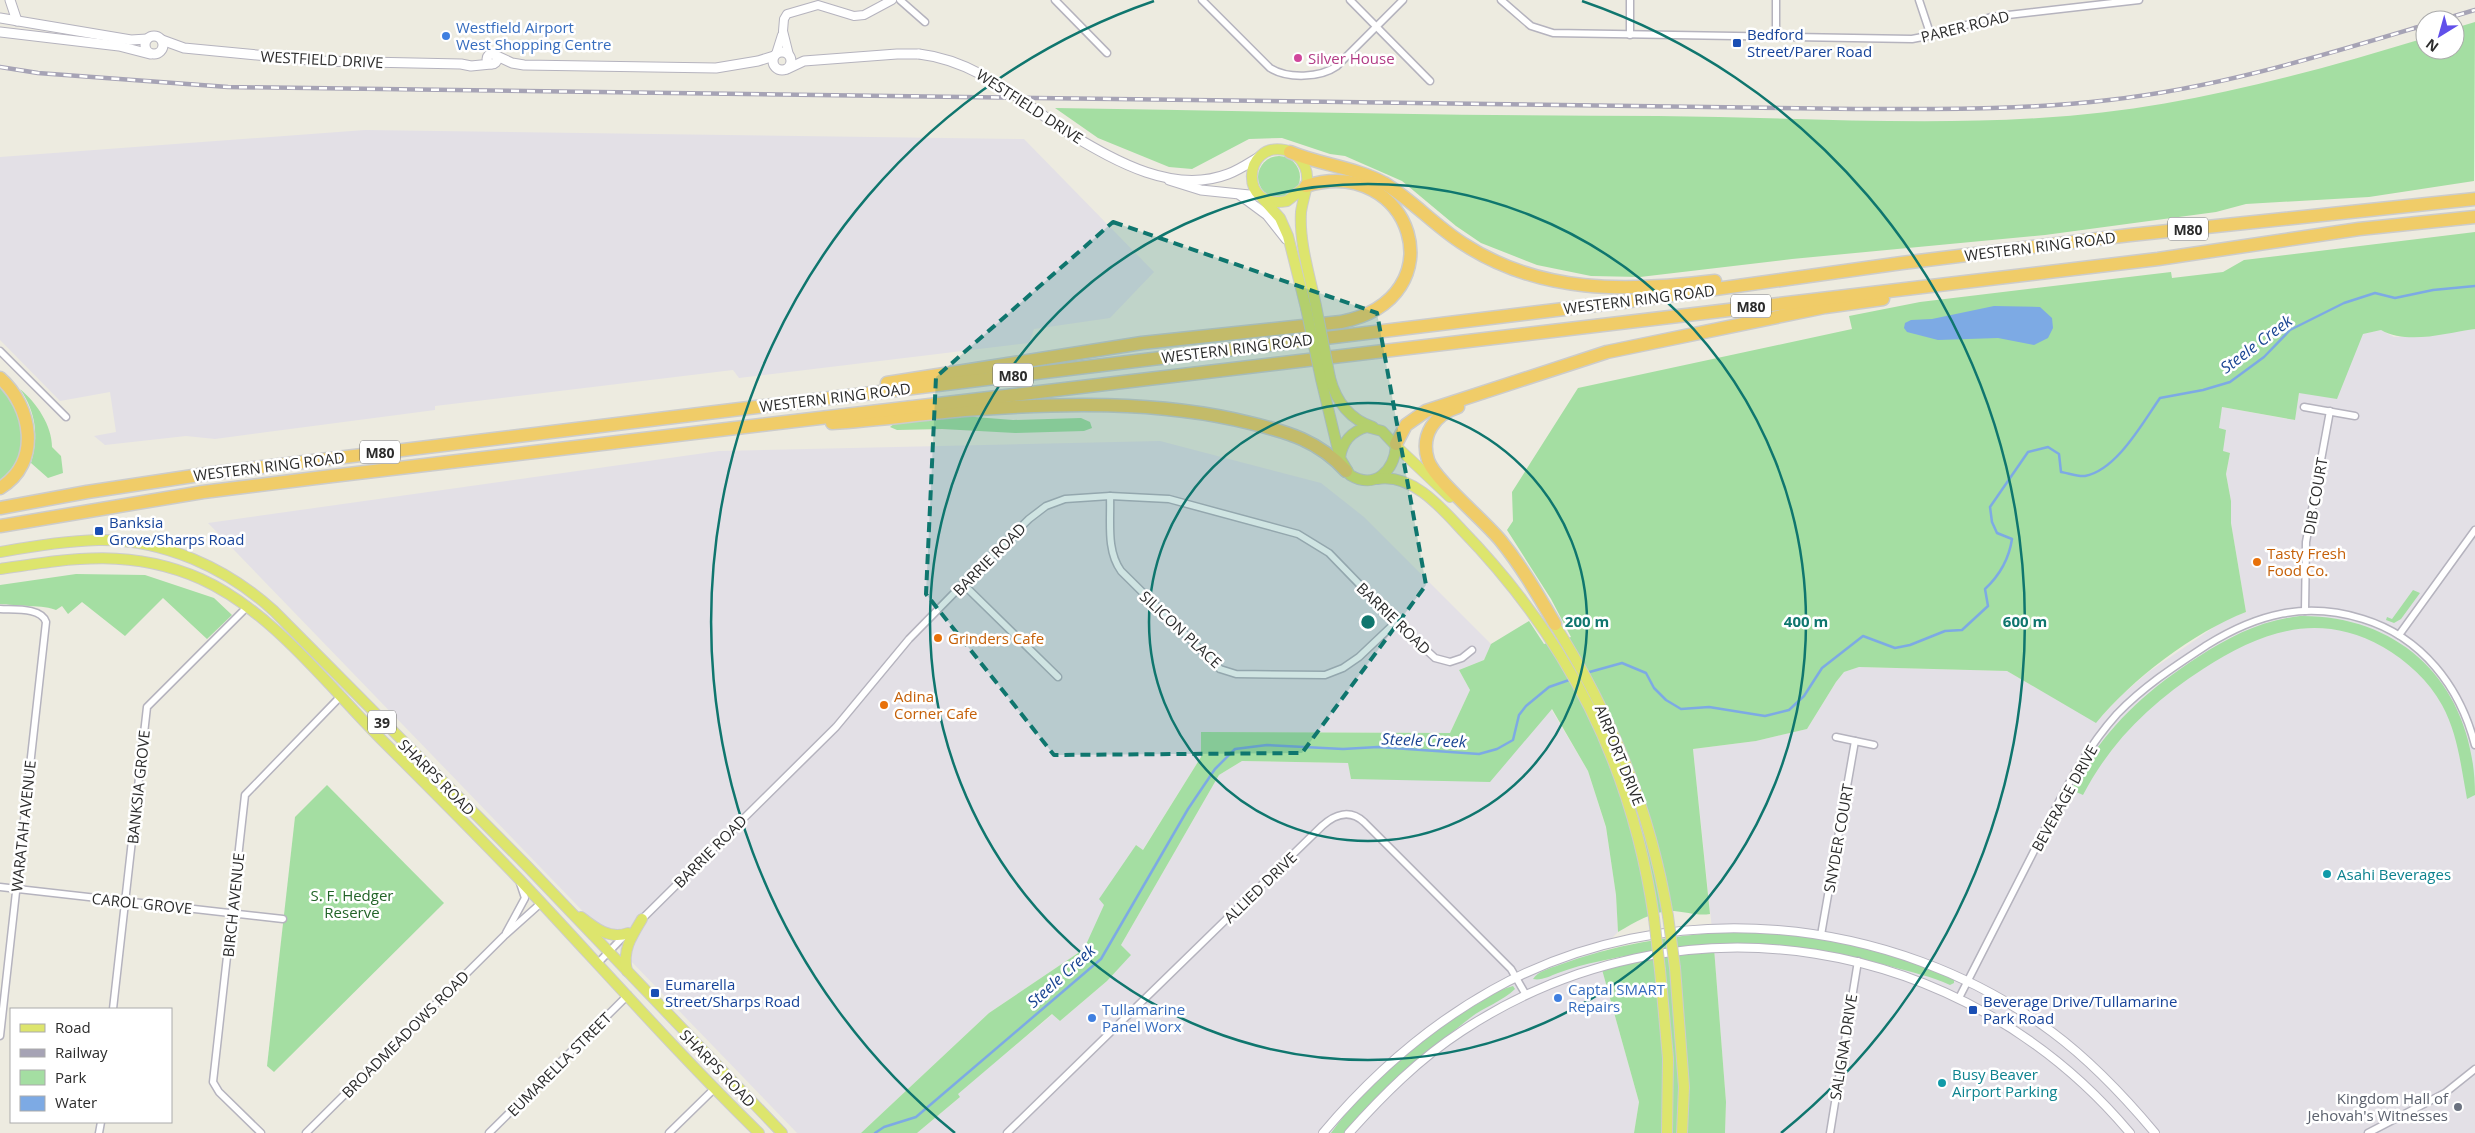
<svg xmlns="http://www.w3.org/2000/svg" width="2475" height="1133" font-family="'Open Sans',sans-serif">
<rect width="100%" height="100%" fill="#edebe0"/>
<g fill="#e3e0e6">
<path d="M365,130L1024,139L1154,272L1110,318L1034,329L1029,343L739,378L733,370L435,406V410L215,439L186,436L105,445L94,436L116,432L110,392L60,401L0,340V157Z"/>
<path d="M2475,329V1133H1725L1726,1102L1714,948L1693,749L1756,741L1807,729L1836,682L1844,672L1859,667L2007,671L2096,722L2122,695L2147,673L2223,621L2246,612L2231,523V501L2226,474L2230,453L2222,452L2218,429L2222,407L2294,420L2299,393L2357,343L2362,334L2381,330L2394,337L2423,336Z"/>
<path d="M1160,441L1321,483L1364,517L1491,644L1484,660L1459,670L1470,690L1450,733L1201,732V757L1142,851L1136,845L1084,949L989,1013L861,1133H797L208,523L719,451Z"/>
<path d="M1551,709L1588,771L1606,828L1616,895L1618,932L1604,946L1601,966L1639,1102L1634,1133H917L960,1097L957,1094L1053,1014L1060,1021L1073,1010L1107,981L1130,955L1121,945L1219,775L1242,761L1348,763L1351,779Z"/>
</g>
<g fill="#a4dea2">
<path d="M2475,22L2474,181L2369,197L2246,204L2216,212L2045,235L1792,259L1640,277L1591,276L1537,265L1481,243L1456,226L1402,181L1345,156L1330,154L1282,138L1249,139L1192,169L1169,167L1098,138L1055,108C1256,111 1457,116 1658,116C1785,117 1913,126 2039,118C2171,111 2300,76 2425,38V50H2455V28Z"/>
<circle cx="1279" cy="177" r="21"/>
<path d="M2475,232V329C2446,333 2408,345 2381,330L2363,334L2337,399L2299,393L2295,420L2222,407L2219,428L2226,430L2223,451L2230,453L2226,474L2231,501V523L2246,612C2194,632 2132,679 2096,723L2007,671L1859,667L1844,672L1836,682L1807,729L1756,741L1693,749L1710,914C1697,916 1687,912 1674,911C1654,910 1635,922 1618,932L1616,895L1606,827L1588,771L1552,709L1490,782L1351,779L1348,763L1242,761L1219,775L1121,945L1131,955L1107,981L1060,1021L1052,1014L958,1094L960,1097L917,1133H861L989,1013L1084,949L1104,905L1099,899L1136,845L1143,850L1201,757V732L1450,733L1470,690L1459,670L1484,660L1491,644L1529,621L1544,644L1571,637L1551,599L1507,530L1513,521L1512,492L1578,388L1852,329L1849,316L1920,302L2171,272L2172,278L2223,272L2244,260Z"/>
<path d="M0,386C29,415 33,453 0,480Z"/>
<path d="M20,389C37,403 52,426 52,447L61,456L63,473L48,478L31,463C39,436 36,412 20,389Z"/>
<path d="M962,416L1013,420L1081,418L1090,422L1092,428L1084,431L1015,433L942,429L897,430L890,427L895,423Z"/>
<path d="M76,574L145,575L214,598L232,615L207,639L163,598L125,636L82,602L68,614L62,606L56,610C46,605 14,606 0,604V585Z"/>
<path d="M2413,590L2420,593L2401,619L2394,623L2386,620L2387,617L2392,619Z"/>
<path d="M2300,616C2406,615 2475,690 2475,795L2467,799C2461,767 2458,734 2442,705C2429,681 2407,661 2383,647C2318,611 2262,631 2203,669C2152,702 2111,741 2083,795L2074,791L2073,787C2102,731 2145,691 2198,657C2231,636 2260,621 2300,616Z"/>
<path d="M327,785L444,903L274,1072L267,1066L295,817Z"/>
<path d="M1725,932C1786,933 1849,938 1908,959C1923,965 1938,973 1954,979V983L1950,985C1930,976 1911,972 1889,966C1808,943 1726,937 1642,953C1614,958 1585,963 1558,973C1550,976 1541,981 1533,979C1538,971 1551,968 1559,965C1613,945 1668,936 1725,932Z"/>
<path d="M1714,948L1726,1102L1725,1133H1634L1639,1102L1601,966Z"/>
<path d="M1513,986L1515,989C1503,1001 1484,1007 1470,1018C1425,1053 1382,1089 1344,1133H1331C1368,1082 1419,1039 1472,1007C1485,999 1498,990 1513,986Z"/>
</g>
<path fill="#7daae4" d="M1994,306L2040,307L2052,318L2053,328L2048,338L2034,345L1998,338L1938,340L1907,332L1904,328L1905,323L1911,320L1932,319Z"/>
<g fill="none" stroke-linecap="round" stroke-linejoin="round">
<g stroke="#7daae4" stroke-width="2.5">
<path d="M1586,673L1622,663L1646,673L1654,688L1666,700L1681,709L1709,707L1765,716L1789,710L1804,696L1822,668L1863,636L1895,648L1910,645L1945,631L1962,630L1988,606L1985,589C2000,575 2009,559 2012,539L1997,533L1992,522L1990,507L2028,452L2048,447L2059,454L2061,472C2068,473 2078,477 2085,476C2117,470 2143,422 2160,398L2203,390L2230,382L2264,357L2290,330L2344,303L2375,293L2395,298L2433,290L2475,286"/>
<path d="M875,1133L884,1127L916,1117L1101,959L1188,809L1215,769L1235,749L1267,745L1343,749L1378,747L1479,754L1497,749L1513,740L1519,715L1526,706L1549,687L1572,679"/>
</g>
<defs>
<g id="minor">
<path d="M900,0L925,22"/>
<path d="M1055,0L1107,53"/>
<path d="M1202,0L1270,68C1288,79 1320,78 1337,66L1403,0"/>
<path d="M1350,0L1430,81"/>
<path d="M1501,0L1531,26L1553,33L1912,39L1938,34L1991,17L2139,0"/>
<path d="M1919,0L1931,36"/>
<path d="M1630,35V0"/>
<path d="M1776,37V0"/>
<path d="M0,351L66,417"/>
<path d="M2304,407L2355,416"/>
<path d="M1110,496C1111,522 1106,550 1121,571L1220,669L1236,674L1325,675L1343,668L1359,657L1396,622"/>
<path d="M963,584L1058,677"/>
<path d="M0,609C13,610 41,607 46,622L0,1036"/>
<path d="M2305,611L2306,542L2330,411"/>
<path d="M2399,635L2475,530"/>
<path d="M1836,737L1874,745"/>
<path d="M0,887L283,919"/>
<path d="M641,920L836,727L909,639L963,584L1029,519L1046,506L1065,499L1110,496L1169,499L1298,534L1329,553L1396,622L1435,658L1450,662L1462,658L1472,650"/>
<path d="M506,933L525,898L520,883"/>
<path d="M1821,935L1855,741"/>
<path d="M598,963L626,934"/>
<path d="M1959,998C1984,949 2009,900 2034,851C2058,803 2081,754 2117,714C2144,686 2175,666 2207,645C2257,614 2305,601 2363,619C2422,637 2460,687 2475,745"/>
<path d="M113,1009L147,707L248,606"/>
<path d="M99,1133L101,1122"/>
<path d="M261,1133L219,1092L213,1082L245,795L340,697"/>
<path d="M306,1133L504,936L541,903"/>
<path d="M489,1133L628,995"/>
<path d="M669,1133L715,1088"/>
<path d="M1007,1133L1322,826C1335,814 1350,809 1364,822L1511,969L1526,995"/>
<path d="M1830,1133L1858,961"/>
<path d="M2368,1133L2445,1093L2475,1069"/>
</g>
<g id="tertiary">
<path d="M776,54L782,35"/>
<path d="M789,55L783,31L784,19L787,14L818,5L854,16L864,15L892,0"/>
<path d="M1323,1133C1371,1076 1426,1027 1492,990C1667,892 1892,914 2052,1032C2091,1061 2124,1096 2155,1133"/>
<path d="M1349,1133C1383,1095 1419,1059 1462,1031C1680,887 1964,935 2130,1133"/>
</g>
<g id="secondary">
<path d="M10,0L17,21"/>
<path d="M0,18L131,40L147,39"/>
<path d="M0,32L119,46L150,54"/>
<circle cx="154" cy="45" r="9"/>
<path d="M162,40L184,48L320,61L461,64L471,66L491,64"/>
<circle cx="782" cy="61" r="9"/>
<circle cx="492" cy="59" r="5"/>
<path d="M497,56L512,63L524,65L716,68L758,61L774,56"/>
<path d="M787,69L804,61L897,54H919"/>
<path d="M1070,134C1116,161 1173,195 1228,174C1239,170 1249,163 1259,157"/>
<path d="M1169,180L1201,190L1259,196"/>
<path d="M1240,195L1267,215L1286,239"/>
</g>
<g id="primary">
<path d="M1305,187L1287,201C1238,211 1243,141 1285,150C1294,152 1301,158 1305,167C1311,181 1303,197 1301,212C1299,243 1310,276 1316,306"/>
<path d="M1263,199L1280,218L1288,236L1306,308"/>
<path d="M1330,378C1336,401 1349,419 1373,427"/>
<path d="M1321,379L1340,458L1350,475C1375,490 1394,471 1396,446L1382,431L1367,427C1352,431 1342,442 1340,458"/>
<path d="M1396,446L1450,497"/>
<path d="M1377,479C1411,473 1440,506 1461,529C1568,639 1632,765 1654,918"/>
<path d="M0,552C33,546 65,541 98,540C164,539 227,568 274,611L527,866L782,1133"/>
<path d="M0,569C72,558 131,548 201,579C270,610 326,683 379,737C426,784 473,831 519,879C599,964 676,1052 759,1133"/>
<path d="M1551,619C1610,710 1650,809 1668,916"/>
<path d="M581,917C595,928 610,940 628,933"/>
<path d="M1675,968L1684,1087L1682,1133"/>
<path d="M1660,970L1668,1058L1667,1133"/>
<path d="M627,971C622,951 631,937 642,919"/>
</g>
<g id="motorway">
<path d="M1290,152C1321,165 1354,167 1384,183C1412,200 1434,225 1462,243C1539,294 1627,292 1715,281"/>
<path d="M0,378C32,406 42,463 0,488"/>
<path d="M887,383L1142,343L1341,322C1460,298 1411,153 1306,186"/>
<path d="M1458,407C1435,414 1420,435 1428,460C1434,479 1485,521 1501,541C1522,567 1538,595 1555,624"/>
<path d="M832,423C876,420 920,414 964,410C1058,403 1158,400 1250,423C1288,432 1319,441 1346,471"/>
<path d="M1396,444L1406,425L1426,411L1607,352L1825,307L1883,299"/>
<path d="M0,508L87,492L213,473L1630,301L1902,263L2130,235L2475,199"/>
<path d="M0,526L203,492L332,476L2158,259L2359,229L2475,217"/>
</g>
</defs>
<use href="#minor" stroke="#b5b3be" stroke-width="9"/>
<use href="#tertiary" stroke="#b5b3be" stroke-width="10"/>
<use href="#secondary" stroke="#b5b3be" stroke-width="11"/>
<use href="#primary" stroke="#ccc" stroke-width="12"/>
<use href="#motorway" stroke="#ccc" stroke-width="15"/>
<use href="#minor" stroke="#fff" stroke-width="6"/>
<use href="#tertiary" stroke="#fff" stroke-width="8"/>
<use href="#secondary" stroke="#fff" stroke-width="9"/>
<use href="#primary" stroke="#dde56d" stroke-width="10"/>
<use href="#motorway" stroke="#f0cc68" stroke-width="12"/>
<defs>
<g id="rail">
<path d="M2441,20L2475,10"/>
<path d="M0,67L38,73L228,87L1856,109C1940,109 2025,110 2109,100C2217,88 2321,56 2425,25"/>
</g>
</defs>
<use href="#rail" stroke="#a6a3b5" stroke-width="4.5"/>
<use href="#rail" stroke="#fff" stroke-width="2.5" stroke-dasharray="8" stroke-linecap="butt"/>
<defs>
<path id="secondary-bridge" d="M919,54C979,61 1021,102 1070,134"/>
<g id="primary-bridge">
<path d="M1316,306L1330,378"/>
<path d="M1306,308L1321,379"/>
<path d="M1668,916L1675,968"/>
<path d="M1654,918L1660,970"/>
</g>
</defs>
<use href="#secondary-bridge" stroke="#b5b3be" stroke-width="11" stroke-linecap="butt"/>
<use href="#primary-bridge" stroke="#ccc" stroke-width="12" stroke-linecap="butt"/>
<use href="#secondary-bridge" stroke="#fff" stroke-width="9"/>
<use href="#primary-bridge" stroke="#dde56d" stroke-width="10"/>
</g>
<path fill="#0f766e" fill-opacity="0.2" stroke="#0f766e" stroke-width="4" stroke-dasharray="10 6" stroke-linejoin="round" d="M1113,222L1377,313L1426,585L1302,753L1054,755L926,594L936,377Z"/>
<g fill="none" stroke="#0f766e" stroke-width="2.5">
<circle cx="1368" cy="622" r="219"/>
<circle cx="1368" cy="622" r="438"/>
<path d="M955 1133A657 657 0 0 1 1154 1M1582 1A657 657 0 0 1 1781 1133"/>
</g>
<g fill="#3f7fe0" stroke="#fff" stroke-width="2">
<circle cx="446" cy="36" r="5"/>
<circle cx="1558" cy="998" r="5"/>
<circle cx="1092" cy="1018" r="5"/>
</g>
<g fill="#1a4fb4" stroke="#fff" stroke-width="2">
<rect x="1732" y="38" width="10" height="10" rx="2.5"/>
<rect x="94" y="526" width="10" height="10" rx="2.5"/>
<rect x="650" y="988" width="10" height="10" rx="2.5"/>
<rect x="1968" y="1005" width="10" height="10" rx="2.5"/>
</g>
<circle fill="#d1479c" stroke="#fff" stroke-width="2" cx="1298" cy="58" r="5"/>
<g fill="#e8710a" stroke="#fff" stroke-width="2">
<circle cx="2257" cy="562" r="5"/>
<circle cx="938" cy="638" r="5"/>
<circle cx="884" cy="705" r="5"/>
</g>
<g fill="#0f9aa8" stroke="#fff" stroke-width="2">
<circle cx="2327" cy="874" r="5"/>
<circle cx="1942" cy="1083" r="5"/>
</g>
<circle fill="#6b7280" stroke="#fff" stroke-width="2" cx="2458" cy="1107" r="5"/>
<g text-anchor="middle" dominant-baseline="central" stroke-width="5" stroke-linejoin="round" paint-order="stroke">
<g fill="#fff" stroke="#6b6b6b" stroke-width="1">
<rect x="2168" y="217.5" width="40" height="23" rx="4"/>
<rect x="1731" y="294.5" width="40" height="23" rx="4"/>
<rect x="993" y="363.5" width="40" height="23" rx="4"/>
<rect x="360" y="440.5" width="40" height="23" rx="4"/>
<rect x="368" y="710.5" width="28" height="23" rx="4"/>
</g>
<g font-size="14" font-weight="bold" fill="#2c2c2c">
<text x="2188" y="229">M80</text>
<text x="1751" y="306">M80</text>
<text x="1013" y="375">M80</text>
<text x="380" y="452">M80</text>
<text x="382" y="722">39</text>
</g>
<g font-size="15" fill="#2c2c2c" stroke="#fff">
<text transform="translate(1965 26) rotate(-14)">PARER ROAD</text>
<text transform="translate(322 59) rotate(3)">WESTFIELD DRIVE</text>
<text transform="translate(1030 106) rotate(33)">WESTFIELD DRIVE</text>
<text transform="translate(2040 246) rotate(-7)">WESTERN RING ROAD</text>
<text transform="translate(1639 299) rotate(-7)">WESTERN RING ROAD</text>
<text transform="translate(1237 348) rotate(-7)">WESTERN RING ROAD</text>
<text transform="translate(835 397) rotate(-7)">WESTERN RING ROAD</text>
<text transform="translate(269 466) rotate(-7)">WESTERN RING ROAD</text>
<text transform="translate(2315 496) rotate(-80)">DIB COURT</text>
<text transform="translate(989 559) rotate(-45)">BARRIE ROAD</text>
<text transform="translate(1394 618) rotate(44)">BARRIE ROAD</text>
<text transform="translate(1181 629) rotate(43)">SILICON PLACE</text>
<text transform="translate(1620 755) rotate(68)">AIRPORT DRIVE</text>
<text transform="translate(437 777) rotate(45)">SHARPS ROAD</text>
<text transform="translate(138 787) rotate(-84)">BANKSIA GROVE</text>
<text transform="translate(2064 798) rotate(-61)">BEVERAGE DRIVE</text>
<text transform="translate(23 826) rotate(-84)">WARATAH AVENUE</text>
<text transform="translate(1838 838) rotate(-80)">SNYDER COURT</text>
<text transform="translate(710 851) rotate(-45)">BARRIE ROAD</text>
<text transform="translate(1260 887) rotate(-44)">ALLIED DRIVE</text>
<text transform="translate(142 903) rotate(6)">CAROL GROVE</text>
<text transform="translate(233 905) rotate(-84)">BIRCH AVENUE</text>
<text transform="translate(405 1034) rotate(-45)">BROADMEADOWS ROAD</text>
<text transform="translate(1843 1047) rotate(-81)">SALIGNA DRIVE</text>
<text transform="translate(559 1064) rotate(-45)">EUMARELLA STREET</text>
<text transform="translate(718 1068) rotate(46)">SHARPS ROAD</text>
</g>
<g font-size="15" fill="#366cbe" stroke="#fff" text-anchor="start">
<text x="456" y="27">Westfield Airport<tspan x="456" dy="17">West Shopping Centre</tspan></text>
<text x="1568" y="989">Captal SMART<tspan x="1568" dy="17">Repairs</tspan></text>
<text x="1102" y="1009">Tullamarine<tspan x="1102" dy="17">Panel Worx</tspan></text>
</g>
<g font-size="15" fill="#164399" stroke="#fff" text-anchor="start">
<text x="1747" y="34">Bedford<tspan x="1747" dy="17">Street/Parer Road</tspan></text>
<text x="109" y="522">Banksia<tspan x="109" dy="17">Grove/Sharps Road</tspan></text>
<text x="665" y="984">Eumarella<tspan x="665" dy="17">Street/Sharps Road</tspan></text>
<text x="1983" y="1001">Beverage Drive/Tullamarine<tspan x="1983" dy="17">Park Road</tspan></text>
</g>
<g font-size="15" fill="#b23c85" stroke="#fff" text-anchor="start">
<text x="1308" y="58">Silver House</text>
</g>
<g font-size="15" fill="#c56008" stroke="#fff" text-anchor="start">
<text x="2267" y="553">Tasty Fresh<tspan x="2267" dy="17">Food Co.</tspan></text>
<text x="948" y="638">Grinders Cafe</text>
<text x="894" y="696">Adina<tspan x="894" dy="17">Corner Cafe</tspan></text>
</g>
<g font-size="15" fill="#0d838f" stroke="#fff" text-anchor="start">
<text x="2337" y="874">Asahi Beverages</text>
<text x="1952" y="1074">Busy Beaver<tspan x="1952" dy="17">Airport Parking</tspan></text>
</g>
<g font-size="15" fill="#226428" stroke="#fff">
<text x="352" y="895">S. F. Hedger<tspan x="352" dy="17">Reserve</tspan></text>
</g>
<g font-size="15" fill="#5b616d" stroke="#fff" text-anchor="end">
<text x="2448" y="1098">Kingdom Hall of<tspan x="2448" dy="17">Jehovah's Witnesses</tspan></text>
</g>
<g font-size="16" font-style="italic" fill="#1a4593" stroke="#fff">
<text transform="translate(2256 344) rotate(-37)">Steele Creek</text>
<text transform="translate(1424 740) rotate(2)">Steele Creek</text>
<text transform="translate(1061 976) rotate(-42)">Steele Creek</text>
</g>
</g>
<circle cx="1368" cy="622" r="8" fill="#0f766e" stroke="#fff" stroke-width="2.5"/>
<g font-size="15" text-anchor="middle" font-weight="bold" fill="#0f766e" stroke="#fff" stroke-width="5" stroke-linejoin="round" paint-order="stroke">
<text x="1587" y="627">200 m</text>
<text x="1806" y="627">400 m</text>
<text x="2025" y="627">600 m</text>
</g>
<rect x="10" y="1008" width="162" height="115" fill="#ffffff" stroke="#ababab"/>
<rect x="20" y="1024" width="25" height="8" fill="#dde56d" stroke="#ababab"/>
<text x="55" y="1033" font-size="15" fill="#2c2c2c">Road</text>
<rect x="20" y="1049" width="25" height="8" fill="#a6a3b5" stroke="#ababab"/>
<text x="55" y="1058" font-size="15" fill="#2c2c2c">Railway</text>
<rect x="20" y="1070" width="25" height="15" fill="#a4dea2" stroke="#ababab"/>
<text x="55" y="1083" font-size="15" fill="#2c2c2c">Park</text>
<rect x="20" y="1096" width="25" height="15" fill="#7daae4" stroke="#ababab"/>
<text x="55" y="1108" font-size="15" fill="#2c2c2c">Water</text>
<g transform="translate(2440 35) rotate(217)"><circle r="24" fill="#ffffff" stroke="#ababab"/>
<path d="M0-4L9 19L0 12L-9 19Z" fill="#6150ea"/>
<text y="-8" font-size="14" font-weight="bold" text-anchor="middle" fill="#2c2c2c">N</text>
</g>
</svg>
